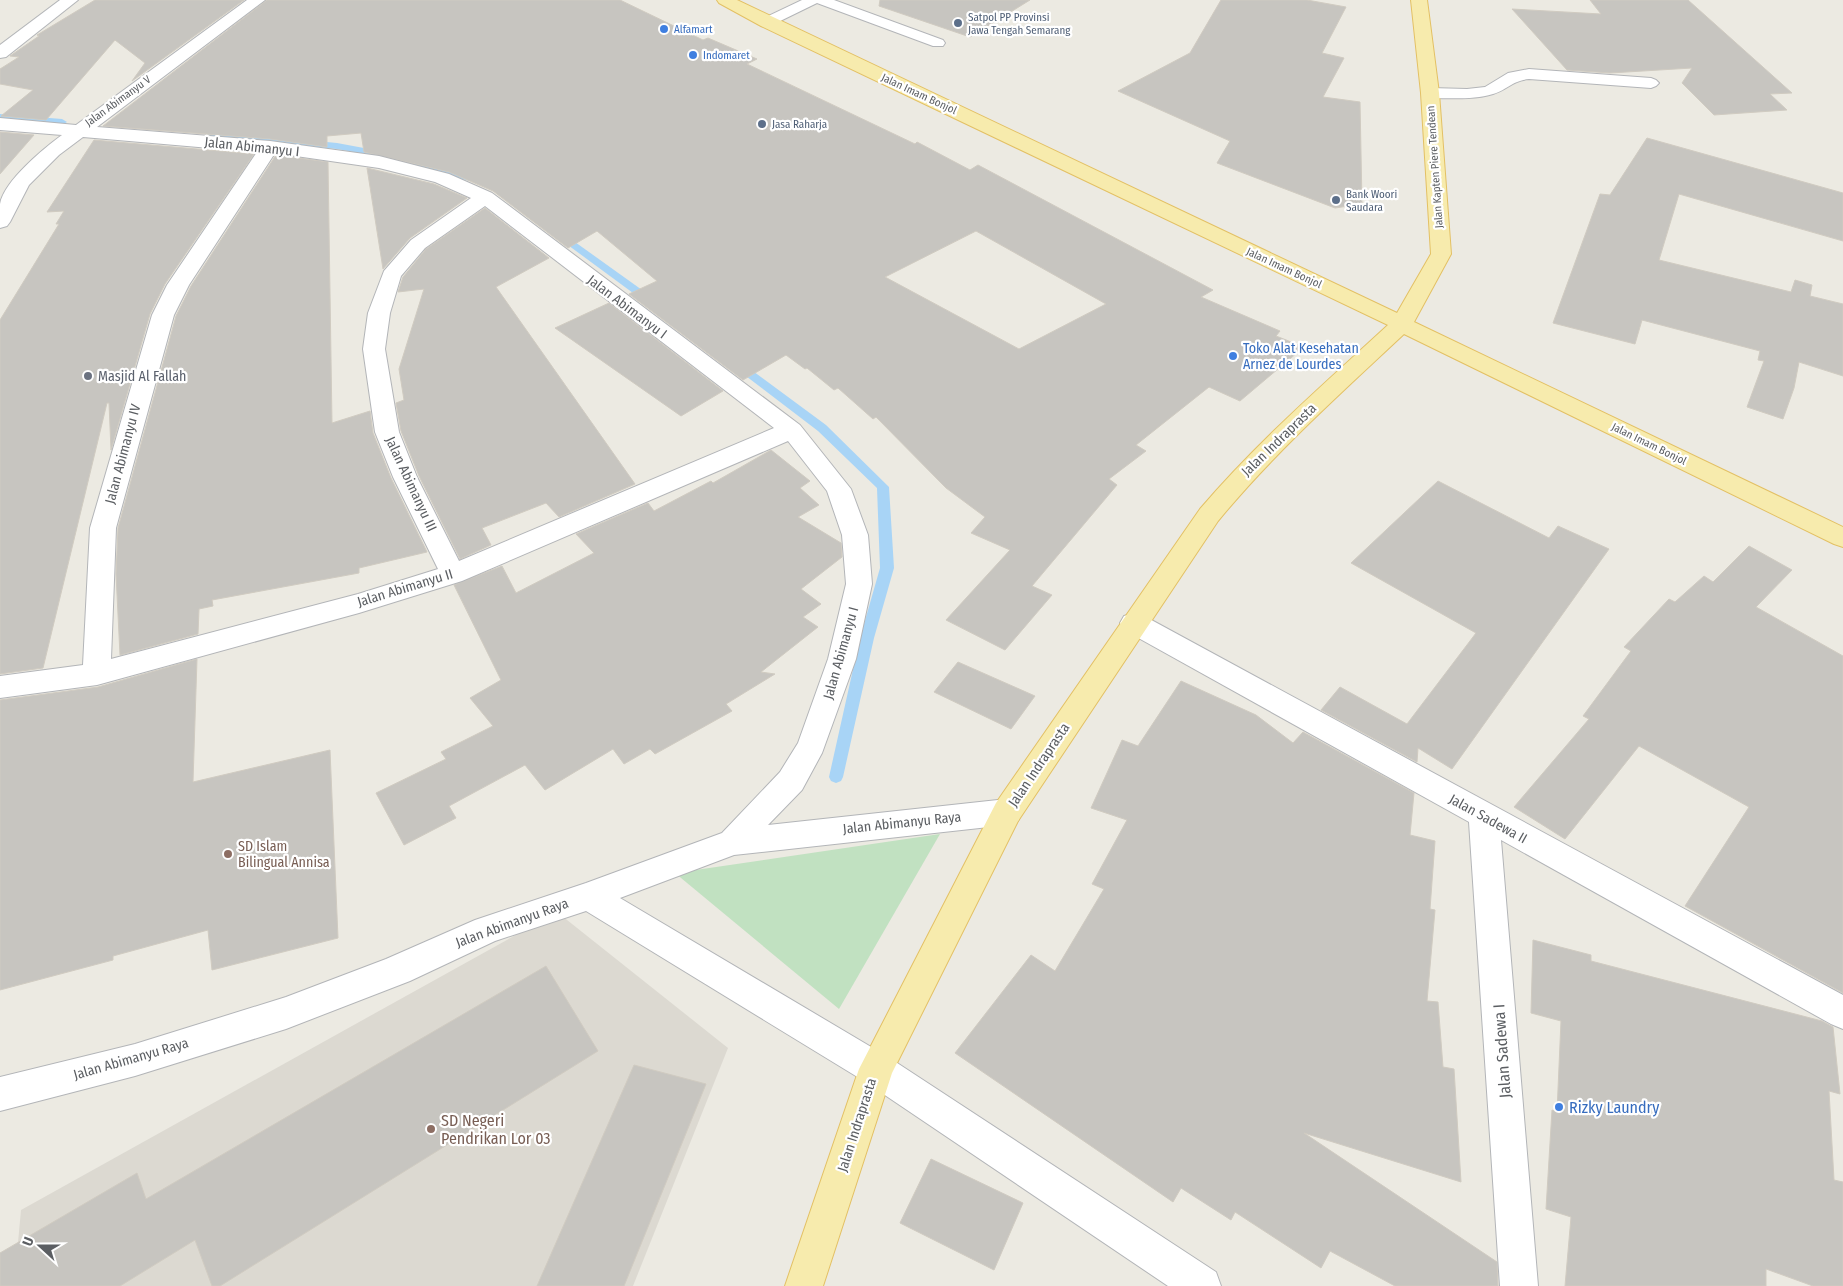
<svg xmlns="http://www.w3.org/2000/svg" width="1843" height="1286" font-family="'Fira Sans Condensed',sans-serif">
<rect width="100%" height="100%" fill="#eceae2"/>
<path fill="#dcd9d1" d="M557,912L728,1048L633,1286H14L21,1210Z"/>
<path fill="#c1e1c1" d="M940,834L839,1009L675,873Z"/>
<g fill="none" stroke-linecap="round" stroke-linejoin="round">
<g fill="#a8d4f6" fill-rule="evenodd">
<path d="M0,114L62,119L67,122L62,125L0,120Z"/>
<path d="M213,131L337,143L380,151L385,154L380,157L337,149L210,136L208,134Z"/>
<path d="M418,161L473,176L475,178L470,181L415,166V162Z"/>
<path d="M561,232L656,300L657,302L656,304H648L557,237L556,235Z"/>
<path d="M738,362L742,363L826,425L889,487L894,568L874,638L843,777L841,781L836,783L831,781L829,777L860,638L880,568L877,488L818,431L734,367L732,365Z"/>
</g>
</g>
<g fill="#c7c5c0" stroke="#d0cbc1" fill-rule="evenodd">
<path d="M95,0H244L132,81L145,63L115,40L46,120L1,116L33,90L0,84V69L19,57L10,56L39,36L37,35Z"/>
<path d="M267,0H620L703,40L708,38L757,59L747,64L915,144L917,142L970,170L978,165L1213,290L1201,297L1280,331L1276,336L1304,347L1240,401L1209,387L1136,445L1146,451L1109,479L1117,485L1032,586L1052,595L1005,650L946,620L1010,550L971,533L985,517L946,488L876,417L873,419L838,388L834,390L807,368L805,369L786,355L743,380L629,294L657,281L597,231L568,248L493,191L449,172L364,152L361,133L327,136V147L270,139L103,126ZM976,231L1106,304L1019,349L885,277Z"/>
<path d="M880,0H1030L970,37L879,6Z"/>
<path d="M1221,0H1307L1346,7L1322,53L1344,58L1323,97L1360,102L1362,204L1335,208L1217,163L1230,141L1118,91L1190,53Z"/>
<path d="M1590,0H1688L1792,93L1770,94L1787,110L1714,115L1682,83L1692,68L1610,73L1567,70L1512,9L1601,14Z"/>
<path d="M0,132L34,135L0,174Z"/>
<path d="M1647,138L1843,193V241L1679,194L1659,260L1791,292L1795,280L1812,285L1810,296L1843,304V376L1799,362L1794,388L1783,419L1747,407L1764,361L1758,360L1760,351L1642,320L1635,344L1553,323L1600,194L1610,195Z"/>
<path d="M94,140L254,154L165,284L150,314L111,450L109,403H107L43,668L0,674V320L59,224H56L64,211L47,212Z"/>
<path d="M276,155L328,162L332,423L370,411L373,433L391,478L427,552L359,568V573L212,600L213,606L199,609L198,634L120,655L116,574L118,528L176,316L191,286Z"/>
<path d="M367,168L434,184L467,198L410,238L383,269Z"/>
<path d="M485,208L549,258L496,287L635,484L559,517L546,503L482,528L491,545L460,559L419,476L401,431L396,403L404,400L399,369L424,289L398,292L403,277L426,249Z"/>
<path d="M609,303L723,391L681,416L555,328Z"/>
<path d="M771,450L810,481L800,488L819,505L798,517L841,543L842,557L801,589L821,604L803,617L818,627L761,672L775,674L726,704L732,711L655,754L650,749L624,764L613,749L545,790L525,765L449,806L456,818L404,845L376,793L446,759L441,752L493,726L470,698L501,680L454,585L502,566L516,593L594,553L576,534L648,503L654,511L711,481L713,483Z"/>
<path d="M1438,481L1549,538L1558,526L1609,549L1452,769L1418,748L1417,762L1321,710L1340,687L1407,724L1476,633L1351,563Z"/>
<path d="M1749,546L1792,570L1756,607L1843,656V993L1685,906L1749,807L1639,746L1565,839L1514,807L1589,719L1583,716L1631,651L1624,647L1669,599L1675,602L1704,576L1713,582Z"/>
<path d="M197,659L193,782L330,750L338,938L212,970L208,930L113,956V960L0,990V700L98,687Z"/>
<path d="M958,662L1035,696L1011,729L934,692Z"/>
<path d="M1181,681L1256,715L1293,743L1303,732L1414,793L1410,835L1435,841L1430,909L1435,910L1427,1001L1438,1002L1443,1067L1454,1069L1461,1182L1304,1133L1497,1262L1498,1286H1395L1330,1251L1321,1268L1235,1212L1231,1220L1181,1188L1173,1202L955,1053L1031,955L1055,971L1104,889L1092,884L1127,820L1091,808L1122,740L1138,746Z"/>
<path d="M1533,940L1591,955V961L1822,1021L1833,1027L1840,1094L1829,1091L1834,1180L1843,1182V1286H1813L1766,1269V1286H1565L1571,1217L1546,1209L1552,1110L1557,1112L1561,1021L1531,1013Z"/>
<path d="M546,966L598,1051L220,1286H212L195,1240L120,1286H0V1253L137,1173L146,1199Z"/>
<path d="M634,1065L706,1084L624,1286H537Z"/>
<path d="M931,1159L1023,1203L994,1270L900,1223Z"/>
</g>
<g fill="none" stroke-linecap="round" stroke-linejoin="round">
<defs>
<g id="lane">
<path d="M802,0H834L943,40L945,43L943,46H933L817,3L772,25H762L760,22L762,19Z"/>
<path d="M1529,69L1651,78L1656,80L1659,83L1656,86L1651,88L1529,79C1511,81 1509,89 1493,94C1473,100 1451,98 1430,98L1425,96L1422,93L1425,90L1430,88L1467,89L1485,87L1508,73Z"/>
</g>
<g id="street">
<path d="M60,0H78L6,57L0,58V45Z"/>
<path d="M247,0H265L97,127L270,141L379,156L449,174L492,193L800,425L851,489L868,535L872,584L856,659L822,753L802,790L768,825L1007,799L1018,803L1022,812L1018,821L1007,825L734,855L620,898L888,1057L1216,1272L1221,1286H1168L864,1081L586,911L495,941L410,981L286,1029L135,1076L0,1111V1077L135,1044L286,997L386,959L475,920L586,883L722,833L780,772L798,743L828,659L846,584L842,535L827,491L788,441L462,581L359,613L97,685L0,698V676L83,665L90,528L152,315L167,285L257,152L83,137L59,155L29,185L10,222L7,226L0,228C0,221 0,212 0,204C4,181 43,149 62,135L0,130V118L76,125ZM275,153L379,168L435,182L471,198L411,240L384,271L368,313L363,349L375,432L393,477L438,569L358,594L111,659L116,528L174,315L189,285ZM485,206L774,428L459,561L417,477L399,432L385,349L390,313L401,276L425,248Z"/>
<path d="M1134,613L1144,616L1843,995V1029L1831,1024L1501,840L1538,1286H1500L1469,822L1124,630L1120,623L1124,616Z"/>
</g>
<path id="primary" d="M717,0H737L1397,313L1431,254L1421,93L1411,0H1427L1439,93L1451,254L1414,322L1843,527V547L1834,544L1404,334C1340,394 1274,453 1218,521L1018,821L892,1073L823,1286H785L859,1069L996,803L1200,509C1257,442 1323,385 1388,325L761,26L719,3Z"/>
</defs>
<use href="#lane" stroke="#b3b5b8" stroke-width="2"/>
<use href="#street" stroke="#b3b5b8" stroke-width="2"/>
<use href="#primary" stroke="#e3c064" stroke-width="2"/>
<use href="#lane" fill="#fff" fill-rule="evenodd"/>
<use href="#street" fill="#fff" fill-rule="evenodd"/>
<use href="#primary" fill="#f7ebad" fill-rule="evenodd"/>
</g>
<g fill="#5c6f8a" stroke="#fff" stroke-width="2">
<circle cx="958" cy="23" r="5"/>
<circle cx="762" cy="124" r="5"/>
<circle cx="1336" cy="200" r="5"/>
</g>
<g fill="#3f7fe0" stroke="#fff" stroke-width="2">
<circle cx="664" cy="29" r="5"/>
<circle cx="693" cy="55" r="5"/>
<circle cx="1233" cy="356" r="5"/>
<circle cx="1559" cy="1107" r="5"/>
</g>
<circle fill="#6b7280" stroke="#fff" stroke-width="2" cx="88" cy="376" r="5"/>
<g fill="#8d6e63" stroke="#fff" stroke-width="2">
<circle cx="228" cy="854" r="5"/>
<circle cx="431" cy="1129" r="5"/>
</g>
<g text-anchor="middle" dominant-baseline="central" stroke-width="4.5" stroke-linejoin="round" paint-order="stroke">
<g font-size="11" fill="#4e5e75" stroke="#fff" text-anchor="start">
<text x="968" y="17">Satpol PP Provinsi<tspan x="968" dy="13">Jawa Tengah Semarang</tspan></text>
<text x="772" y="124">Jasa Raharja</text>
<text x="1346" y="194">Bank Woori<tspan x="1346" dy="13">Saudara</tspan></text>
</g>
<g font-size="11" fill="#366cbe" stroke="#fff" text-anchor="start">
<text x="674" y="29">Alfamart</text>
<text x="703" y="55">Indomaret</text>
</g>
<g font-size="11" fill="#5b5e62" stroke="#fff">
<text transform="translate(919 94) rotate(25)">Jalan Imam Bonjol</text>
<text transform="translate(118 101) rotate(-36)">Jalan Abimanyu V</text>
<text transform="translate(1435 167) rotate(-94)">Jalan Kapten Piere Tendean</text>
<text transform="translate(1284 268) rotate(25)">Jalan Imam Bonjol</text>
<text transform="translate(1649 444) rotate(26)">Jalan Imam Bonjol</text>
</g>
<g font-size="14" fill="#5b5e62" stroke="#fff">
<text transform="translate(252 147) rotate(6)">Jalan Abimanyu I</text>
<text transform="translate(627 307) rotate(37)">Jalan Abimanyu I</text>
<text transform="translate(1279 440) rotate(-44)">Jalan Indraprasta</text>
<text transform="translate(123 454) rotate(-75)">Jalan Abimanyu IV</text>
<text transform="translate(411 484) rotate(65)">Jalan Abimanyu III</text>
<text transform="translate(405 588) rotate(-17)">Jalan Abimanyu II</text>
<text transform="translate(841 653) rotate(-74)">Jalan Abimanyu I</text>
<text transform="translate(1039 765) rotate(-56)">Jalan Indraprasta</text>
<text transform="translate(1488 819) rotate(29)">Jalan Sadewa II</text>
<text transform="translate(902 823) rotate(-6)">Jalan Abimanyu Raya</text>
<text transform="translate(512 923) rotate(-20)">Jalan Abimanyu Raya</text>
<text transform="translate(131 1059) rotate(-16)">Jalan Abimanyu Raya</text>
<text transform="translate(857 1125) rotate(-72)">Jalan Indraprasta</text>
</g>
<g font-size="14" fill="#366cbe" stroke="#fff" text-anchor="start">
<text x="1243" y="348">Toko Alat Kesehatan<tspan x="1243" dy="16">Arnez de Lourdes</tspan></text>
</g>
<g font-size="14" fill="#5b616d" stroke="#fff" text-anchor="start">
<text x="98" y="376">Masjid Al Fallah</text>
</g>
<g font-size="14" fill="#785e54" stroke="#fff" text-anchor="start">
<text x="238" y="846">SD Islam<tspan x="238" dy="16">Bilingual Annisa</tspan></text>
</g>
<g font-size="16" fill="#5b5e62" stroke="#fff">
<text transform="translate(1502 1051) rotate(-94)">Jalan Sadewa I</text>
</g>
<g font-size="16" fill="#366cbe" stroke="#fff" text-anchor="start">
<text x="1569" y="1107">Rizky Laundry</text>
</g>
<g font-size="16" fill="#785e54" stroke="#fff" text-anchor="start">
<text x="441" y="1120">SD Negeri<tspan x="441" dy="18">Pendrikan Lor 03</tspan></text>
</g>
</g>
<g transform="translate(40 1246) rotate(291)" stroke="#ffffff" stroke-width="4" paint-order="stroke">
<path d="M0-4L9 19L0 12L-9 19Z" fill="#5b5e62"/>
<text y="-8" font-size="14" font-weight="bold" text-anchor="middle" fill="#5b5e62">U</text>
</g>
</svg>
